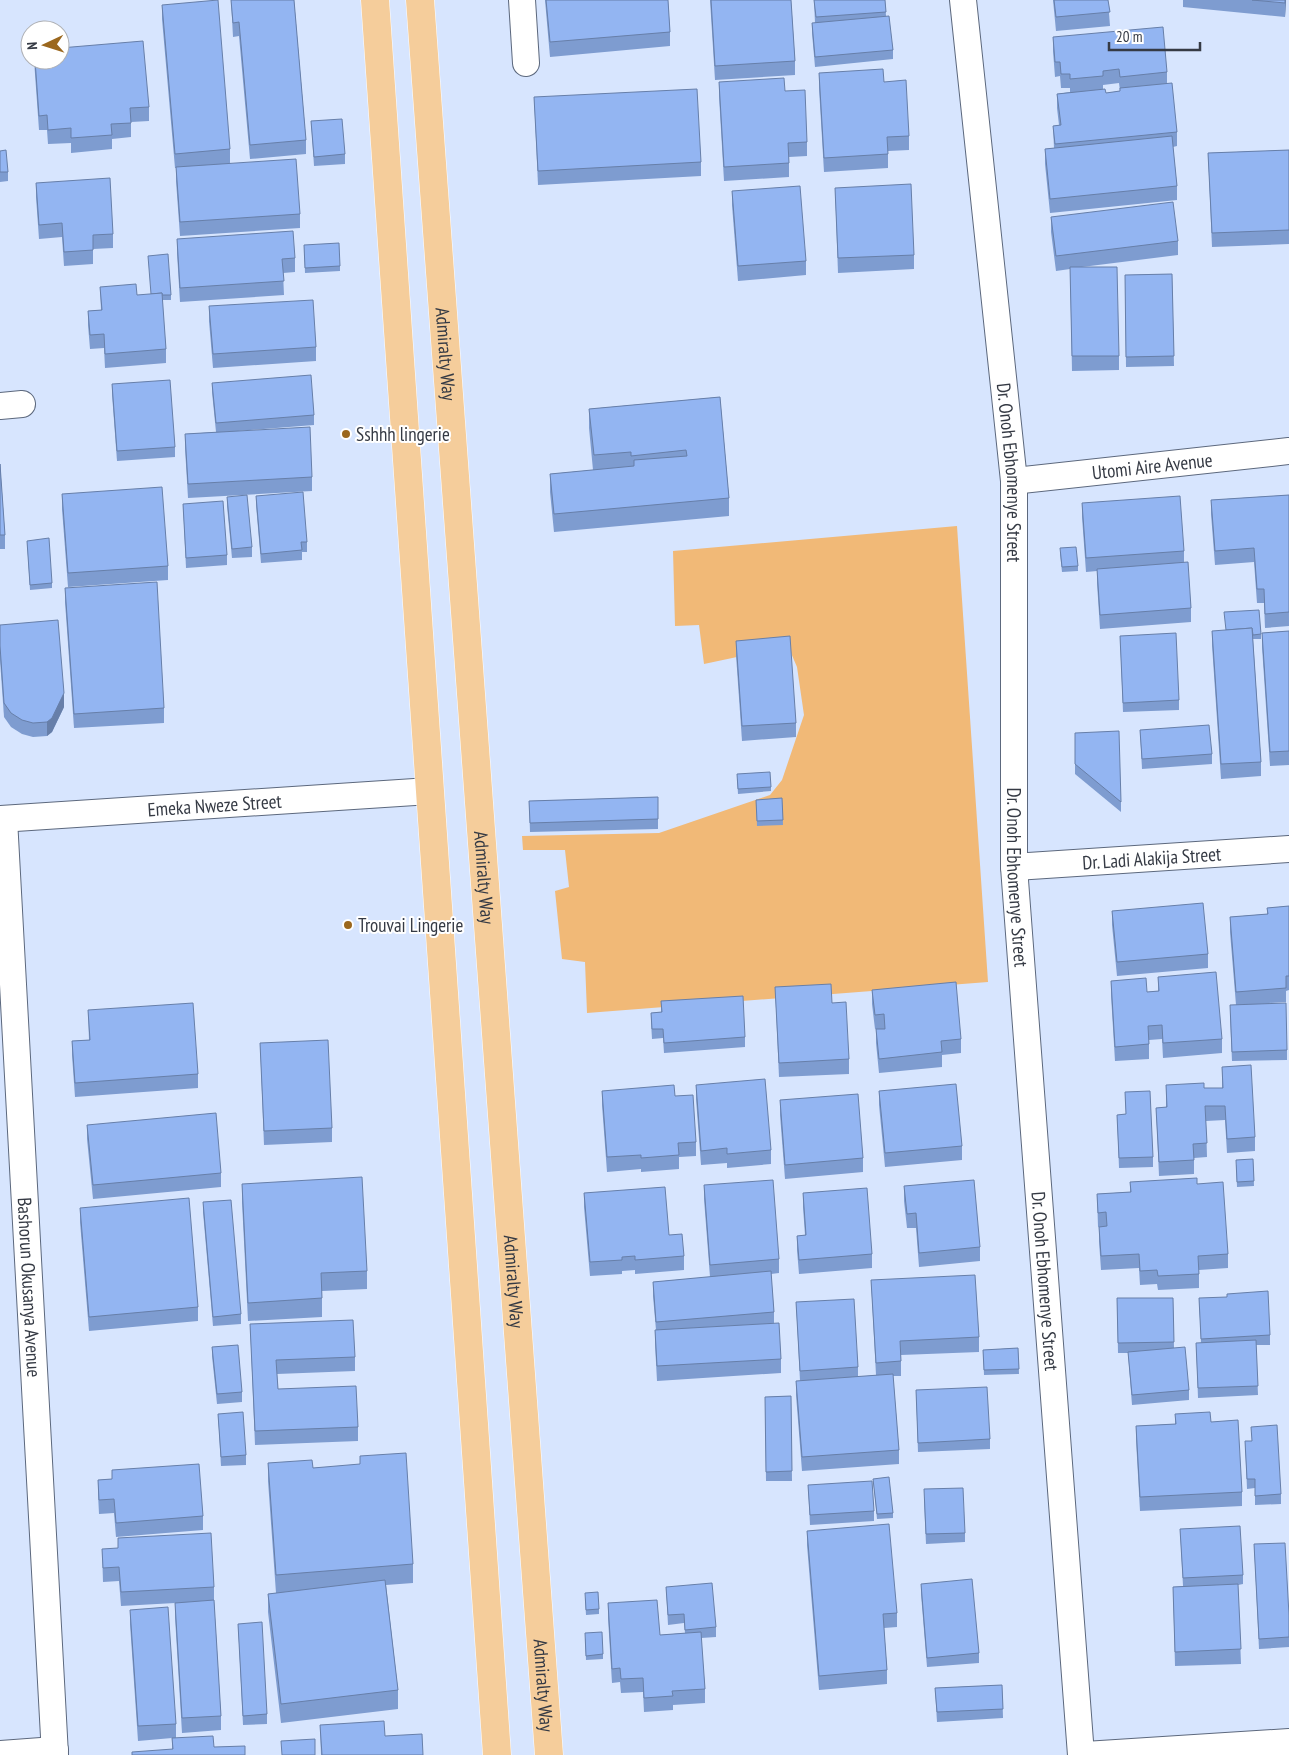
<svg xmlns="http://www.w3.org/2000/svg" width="1289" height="1755" font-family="'PT Sans Narrow',sans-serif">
<rect width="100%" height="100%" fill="#d7e5fe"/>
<path fill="#f1b977" d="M957,526L988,982L587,1013L585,962L562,959L555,891L569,887L565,850H523L522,836L659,833L770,795L782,780L804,715L797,667L788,646L704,664L699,625L675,626L673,551Z"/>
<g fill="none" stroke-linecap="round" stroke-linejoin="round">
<defs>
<g id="minor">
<path d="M522,0L526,63"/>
<path id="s1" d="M963,0L1014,481V867L1081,1755"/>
<path d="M0,406L22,404"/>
<path id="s2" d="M1014,481L1289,451"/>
<path id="s3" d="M0,819L430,791"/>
<path id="s4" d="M4,819L55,1755"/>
<path id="s5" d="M1014,867L1289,849"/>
<path d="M0,1754L55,1750"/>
<path d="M1085,1755L1289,1742"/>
</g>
<g id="primary">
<path d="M375,0L497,1755"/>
<path id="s6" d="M420,0L549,1755"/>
</g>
</defs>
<use href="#minor" stroke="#5c687d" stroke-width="28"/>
<use href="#primary" stroke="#fff" stroke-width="29"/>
<use href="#minor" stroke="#fff" stroke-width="26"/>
<use href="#primary" stroke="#f5cd9b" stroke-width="28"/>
</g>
<g fill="#7e9cd0" fill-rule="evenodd">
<path d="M231,0H294L306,140V154L250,159L239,36L233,37Z"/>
<path d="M545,0H668L670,32V46L550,57Z"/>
<path d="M710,0H791L795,61V75L715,80Z"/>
<path d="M814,0H885L886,16L893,50V59L815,67L812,33V23H815Z"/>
<path d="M1053,0H1108L1110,26L1056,31Z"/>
<path d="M1183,0H1289H1286L1285,17L1183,7Z"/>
<path d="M162,5L230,149V163L300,214V228L180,236L176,181V168H175L162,19Z"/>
<path d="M1053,37L1167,72V83L1177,132V146L1173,147L1177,186V200L1050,213L1045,164V149L1054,148L1053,126L1059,125L1057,108V94L1070,92V88H1061L1060,76L1055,77L1053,51ZM1119,83L1120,91L1106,93L1103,89V85Z"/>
<path d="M34,60H60L149,107V121L131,122V137L112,139V149L71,153V143L48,144L47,130H39Z"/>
<path d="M819,73L884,82L909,136V150L888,151V168L824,172L819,88Z"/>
<path d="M719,82L785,91L807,142V156L789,157V177L724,181L719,96Z"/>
<path d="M534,97L701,162V176L538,185Z"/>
<path d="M311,121L345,154V164L314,166Z"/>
<path d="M1289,150V244L1212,247L1208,153Z"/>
<path d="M0,151L8,172V181L0,182Z"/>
<path d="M36,183L113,234V248L93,249V264L64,266L62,237L39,239L36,197Z"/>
<path d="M835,188L914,255V269L838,273Z"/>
<path d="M732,191L806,261V275L738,281L732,205Z"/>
<path d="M1051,217L1178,241V255L1082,267L1119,356V370L1072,371L1070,269L1056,271L1051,232Z"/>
<path d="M177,239L295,258V272L283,273L284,295L180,302L177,253Z"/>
<path d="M304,245L340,266V271L305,273Z"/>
<path d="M1172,274L1174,366L1126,367L1125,275Z"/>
<path d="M100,287L137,295H171V300H162L166,349V363L105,368L104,348L90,349L88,325V311L101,310Z"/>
<path d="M209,306L316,347V361L213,368L209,321Z"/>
<path d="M212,383L314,415V425L238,431L312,477V491L188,498L185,448V434L216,432L212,392Z"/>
<path d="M112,384L175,447V457L117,461L112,394Z"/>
<path d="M720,397L729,498V516L554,532L550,492V474L593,470L589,428V409Z"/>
<path d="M0,464L5,535V549H0Z"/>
<path d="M62,494L168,566V580L68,587L62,509Z"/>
<path d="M1289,495V626L1265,628L1264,603H1257L1254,562L1215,565L1211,514V500Z"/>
<path d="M256,496L307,542V552H302V560L261,563L256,505Z"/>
<path d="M227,497L252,547V557L232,558L227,506Z"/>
<path d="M1082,503L1184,551V562L1191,608V622L1100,629L1097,583V571L1086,572L1082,517Z"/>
<path d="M183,504L227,555V565L186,568Z"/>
<path d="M27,541L52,583V588L30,590Z"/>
<path d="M1060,553L1078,566V571L1062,572Z"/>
<path d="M65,588L164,708V723L74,728L65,602Z"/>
<path d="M0,625L64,707L52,732L47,736L33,737L22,734L11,727L4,717L0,660Z"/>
<path d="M1212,631L1261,634V639H1253L1261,762V776L1221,779L1212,645Z"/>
<path d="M1289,631V765L1270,766L1262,647V633Z"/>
<path d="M1120,636L1179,700V710L1123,712Z"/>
<path d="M736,641L796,723V737L742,741L736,655Z"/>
<path d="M1140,730L1212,754V764L1142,769Z"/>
<path d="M1075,733L1121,802V812L1075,774Z"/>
<path d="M737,779L771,787V791L738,794Z"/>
<path d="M658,797V829L530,832L529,801Z"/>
<path d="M782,798L783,825L757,826L756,800Z"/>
<path d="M1289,906V990L1286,991V1002L1269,1003L1287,1050V1060L1232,1061L1230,1015L1236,1005L1230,932V917L1267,914V908Z"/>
<path d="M1112,911L1208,954V968L1117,976L1112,925Z"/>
<path d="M1158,977L1222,1039V1053L1163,1058L1162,1039L1149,1040V1059L1115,1061L1111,995V981L1147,992L1158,991Z"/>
<path d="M775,987L832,1003L849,1059V1074L779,1077Z"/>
<path d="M872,990L961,1039V1053L942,1055V1067L879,1073L876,1043V1029H884H875L872,1004Z"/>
<path d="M661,1001L745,1037V1047L664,1053L663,1038L652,1039L651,1022V1013L661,1012Z"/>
<path d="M88,1010L198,1074V1088L75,1097L72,1055V1041L89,1040Z"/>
<path d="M260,1043L332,1128V1142L264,1145Z"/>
<path d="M1222,1067L1255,1137V1151L1227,1153L1225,1120L1206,1121L1207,1157L1194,1158V1174L1159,1176L1156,1108L1166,1107V1085L1204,1088H1222Z"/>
<path d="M696,1085L771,1150V1164L727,1168V1163L701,1165L696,1099Z"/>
<path d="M602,1091L675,1096L696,1142V1156L679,1157V1169L641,1172V1169L607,1172L602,1105Z"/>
<path d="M879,1091L962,1146V1160L885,1167L879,1105Z"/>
<path d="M1125,1092L1153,1157V1167L1119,1168L1117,1115L1126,1114Z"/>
<path d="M780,1100L863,1158V1172L785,1179L780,1115Z"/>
<path d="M87,1125L221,1173V1187L93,1199L87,1139Z"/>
<path d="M1253,1159L1254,1186L1237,1187L1236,1165Z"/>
<path d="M1130,1182L1197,1184L1228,1254V1268L1199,1270V1288L1158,1290L1157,1284L1140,1285L1139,1268L1101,1270L1099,1241V1227H1098L1097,1194L1130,1192Z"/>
<path d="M242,1184L367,1271V1289L322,1291V1317L248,1321L242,1202Z"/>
<path d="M704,1185L779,1259V1273L771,1274L774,1312V1323L781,1359V1373L657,1381L655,1344V1330H656L653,1296V1282L710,1277L704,1199Z"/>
<path d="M904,1186L980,1247V1261L919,1267L916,1228H907L904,1201Z"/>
<path d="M584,1193L669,1235L684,1256V1270L635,1274V1270L622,1271V1274L590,1276L584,1207Z"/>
<path d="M803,1193L872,1254V1268L799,1274L797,1250V1236L805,1235L803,1207Z"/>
<path d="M203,1202L241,1314V1324L213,1326L203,1212Z"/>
<path d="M80,1208L198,1307V1321L89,1331L80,1222Z"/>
<path d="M871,1280L979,1337V1352L901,1355V1376H893L899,1450V1464L802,1471L796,1395V1381L828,1379L800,1381L796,1302L858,1367V1377L876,1375Z"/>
<path d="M1117,1298H1173L1174,1348L1189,1390V1400L1132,1405L1128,1353H1118Z"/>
<path d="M1199,1298L1270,1335V1345H1256L1258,1395L1198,1398L1196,1343H1201Z"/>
<path d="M250,1324L355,1357V1371L277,1374L278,1389L358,1427V1441L255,1445Z"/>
<path d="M212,1347L242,1392V1402L217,1404L212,1356Z"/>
<path d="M1018,1348L1019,1374L984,1375L983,1350Z"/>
<path d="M916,1390L990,1439V1449L918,1452Z"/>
<path d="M791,1396L792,1481H766L765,1397Z"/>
<path d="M218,1414L246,1455V1465L221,1466Z"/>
<path d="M1175,1414L1211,1422L1242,1492V1506L1140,1511L1136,1440V1426L1175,1424Z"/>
<path d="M1245,1441L1281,1494V1504L1255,1505V1488L1247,1489Z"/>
<path d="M360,1456L413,1564V1583L386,1585L398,1690V1709L281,1723L268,1612V1594L276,1593L268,1481V1463L313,1468L360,1465Z"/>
<path d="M112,1470L203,1516V1530L116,1537L114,1513L99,1514L98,1494V1480L112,1479Z"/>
<path d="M873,1479L893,1513V1518L877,1519Z"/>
<path d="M808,1485L874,1511V1521L810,1525Z"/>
<path d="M924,1499L965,1533V1542L926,1544Z"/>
<path d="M1180,1529L1243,1575V1584L1238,1585L1241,1664L1175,1666L1173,1587L1183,1586Z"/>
<path d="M807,1531L897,1613V1627L884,1628L887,1670V1684L819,1690L807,1545Z"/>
<path d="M1254,1544L1289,1615V1647L1259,1649Z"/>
<path d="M102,1549L214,1587V1601L221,1716V1730L182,1733L175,1617V1603L121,1606L119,1581L103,1582Z"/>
<path d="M921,1584L979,1653V1663L927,1667L921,1594Z"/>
<path d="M666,1587L716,1627V1637L701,1638L705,1689V1703L673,1705V1710L644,1712L643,1692L621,1693L620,1682L612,1683L608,1618V1603L660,1635L685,1633L684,1623L668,1625Z"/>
<path d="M585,1598L599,1609V1614L586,1615Z"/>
<path d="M130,1610L176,1724V1738L214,1747L172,1749V1738L138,1741L130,1624Z"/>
<path d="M238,1624L267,1714V1724L243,1725Z"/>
<path d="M585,1638L603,1654V1659L586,1660Z"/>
<path d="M1002,1685L1003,1718L937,1722L935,1688Z"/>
<path d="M320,1725L385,1736L423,1755H321Z"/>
</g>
<g fill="#677fa9">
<path d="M1285,0H1286L1285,17Z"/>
<path d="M64,693V707L52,732L47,736V722Z"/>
</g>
<g fill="#93b5f2" stroke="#677fa9">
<path d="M218,0L230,149L175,154L162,5Z"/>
<path d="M231,0H294L306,140L250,145L239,22L233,23Z"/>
<path d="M546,0H668L670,32L550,42Z"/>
<path d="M711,0H791L795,61L715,66Z"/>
<path d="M814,0H885L886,12L816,17Z"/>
<path d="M1054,0H1108L1110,12L1056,17Z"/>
<path d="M1252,0H1285V3Z"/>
<path d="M889,16L893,50L815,57L812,23Z"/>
<path d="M1163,27L1167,72L1120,77L1119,69L1103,71V76L1070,79V74H1061L1060,62H1055L1053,37Z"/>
<path d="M143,41L149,107L130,108L131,123L111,124L112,135L71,138V128L48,130L47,115L39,116L35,60H60V48Z"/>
<path d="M883,69L884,82L906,80L909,136L887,137L888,154L824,158L819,73Z"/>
<path d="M784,78L785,91L805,90L807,142L788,143L789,163L724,167L719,82Z"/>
<path d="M1172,83L1177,132L1055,144L1053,126L1061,125L1057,94L1105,89L1106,93L1120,91V88Z"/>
<path d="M697,89L701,162L538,171L534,97Z"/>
<path d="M342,119L345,154L314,157L311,121Z"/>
<path d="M1172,136L1177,186L1050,199L1045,149Z"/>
<path d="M6,150L8,172H0V151Z"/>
<path d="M1289,150V230L1212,233L1208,153Z"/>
<path d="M296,159L300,214L180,222L176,167Z"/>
<path d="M110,178L113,234L93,235V250L64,252L62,223L39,225L36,183Z"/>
<path d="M911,184L914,255L838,258L835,188Z"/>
<path d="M800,186L806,261L738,266L732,191Z"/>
<path d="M1173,202L1178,241L1056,256L1051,217Z"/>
<path d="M293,231L295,258L282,259L284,281L180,288L177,239Z"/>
<path d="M339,243L340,266L305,268L304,245Z"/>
<path d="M168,254L171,295H162V293L151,294L148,256Z"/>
<path d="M1070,267H1117L1119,356H1072Z"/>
<path d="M1172,274L1174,356L1126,357L1125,275Z"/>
<path d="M136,284L137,295L162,293L166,349L105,354L104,334L90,335L88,311L102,310L100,287Z"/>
<path d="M313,300L316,347L213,354L209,306Z"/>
<path d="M311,375L314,415L216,423L212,383Z"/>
<path d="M170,380L175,447L117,451L112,384Z"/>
<path d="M720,397L729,498L554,514L550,474L634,466V460L687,456L686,450L631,456V452L594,455L589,409Z"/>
<path d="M310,427L312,477L188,484L185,434Z"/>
<path d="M0,464L5,535H0Z"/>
<path d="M162,487L168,566L68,573L62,494Z"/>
<path d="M303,492L307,542H301L302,550L261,554L256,496Z"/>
<path d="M247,495L252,547L232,549L227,497Z"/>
<path d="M1289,495V612L1265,614L1264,589H1257L1254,548L1215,551L1211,500Z"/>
<path d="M1180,496L1184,551L1086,558L1082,503Z"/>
<path d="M223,501L227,555L186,558L183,504Z"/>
<path d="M49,538L52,583L30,585L27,541Z"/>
<path d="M1076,547L1078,566L1062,567L1060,548Z"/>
<path d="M1188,562L1191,608L1100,615L1097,569Z"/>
<path d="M157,582L164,708L74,714L65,588Z"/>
<path d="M1259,610L1261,634L1253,635L1252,628L1226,630L1224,612Z"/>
<path d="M58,620L64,693L52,718L47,722L33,723L22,720L11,713L4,703L0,646V625Z"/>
<path d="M1252,628L1261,762L1221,764L1212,631Z"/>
<path d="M1289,631V751L1270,752L1262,633Z"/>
<path d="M1176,633L1179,700L1123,703L1120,636Z"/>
<path d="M790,636L796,723L742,726L736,641Z"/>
<path d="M1209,725L1212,754L1142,759L1140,730Z"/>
<path d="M1119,731L1121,802L1075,764V733Z"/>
<path d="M770,772L771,787L738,789L737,774Z"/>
<path d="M658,797V819L530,823L529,801Z"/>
<path d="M782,798L783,820L757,821L756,800Z"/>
<path d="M1203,903L1208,954L1117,962L1112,911Z"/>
<path d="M1289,906V976H1286V988L1236,992L1230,917L1268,914L1267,908Z"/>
<path d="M1216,972L1222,1039L1163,1043L1162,1025L1148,1026L1149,1044L1115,1047L1111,981L1146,978L1147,992L1159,991L1158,977Z"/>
<path d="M956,982L961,1039L941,1041L942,1052L879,1059L876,1029H885L884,1014L875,1015L872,990Z"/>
<path d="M831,984L832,1003L846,1002L849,1059L779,1063L775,987Z"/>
<path d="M743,996L745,1037L664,1043L663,1029H652L651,1013L662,1012L661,1001Z"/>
<path d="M193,1003L198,1074L75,1083L72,1041L90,1040L88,1010Z"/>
<path d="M1286,1003L1287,1050L1232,1052L1230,1005Z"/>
<path d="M328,1040L332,1128L264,1131L260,1043Z"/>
<path d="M1251,1065L1255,1137L1227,1139L1225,1106H1205L1207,1143L1193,1144L1194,1160L1159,1162L1156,1108L1167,1107L1166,1085L1204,1083V1088H1223L1222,1067Z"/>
<path d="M765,1079L771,1150L727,1154V1148L701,1151L696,1085Z"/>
<path d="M956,1084L962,1146L885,1153L879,1091Z"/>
<path d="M674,1085L675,1096L693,1095L696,1142L678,1143L679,1155L641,1158V1155L607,1157L602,1091Z"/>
<path d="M1150,1091L1153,1157L1119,1158L1117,1115L1126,1114L1125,1092Z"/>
<path d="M858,1094L863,1158L785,1165L780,1100Z"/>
<path d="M216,1113L221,1173L93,1185L87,1125Z"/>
<path d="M1253,1159L1254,1181L1237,1182L1236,1160Z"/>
<path d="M362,1177L367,1271L321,1273L322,1298L248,1303L242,1184Z"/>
<path d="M1197,1178V1184L1223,1182L1228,1254L1198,1256L1199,1274L1158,1276L1157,1270L1140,1271L1139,1254L1101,1256L1099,1227L1107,1226L1106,1212L1098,1213L1097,1194L1131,1192L1130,1182Z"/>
<path d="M773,1180L779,1259L710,1265L704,1185Z"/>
<path d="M974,1180L980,1247L919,1253L916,1213L907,1214L904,1186Z"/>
<path d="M665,1187L669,1235L682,1234L684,1256L635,1260V1256L622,1257V1260L590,1262L584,1193Z"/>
<path d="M867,1188L872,1254L799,1260L797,1236L806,1235L803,1193Z"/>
<path d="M189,1198L198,1307L89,1317L80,1208Z"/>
<path d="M231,1200L241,1314L213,1317L203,1202Z"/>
<path d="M771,1271L774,1312L656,1322L653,1282Z"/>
<path d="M975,1275L979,1337L900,1341L901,1361L876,1363L871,1280Z"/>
<path d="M1268,1291L1270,1335L1201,1339L1199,1298L1227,1297V1294Z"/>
<path d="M1117,1298H1173L1174,1342L1118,1343Z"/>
<path d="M854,1299L858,1367L800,1371L796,1302Z"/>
<path d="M353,1320L355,1357L276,1360L278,1389L356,1386L358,1427L255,1431L250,1324Z"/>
<path d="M779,1323L781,1359L657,1366L655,1330Z"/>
<path d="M1256,1340L1258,1386L1198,1388L1196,1343Z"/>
<path d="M238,1345L242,1392L217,1394L212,1347Z"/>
<path d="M1185,1347L1189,1390L1132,1395L1128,1352Z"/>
<path d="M1018,1348L1019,1369L984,1370L983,1350Z"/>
<path d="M893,1374L899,1450L802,1457L796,1381Z"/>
<path d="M987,1387L990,1439L918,1443L916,1390Z"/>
<path d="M791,1396L792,1471L766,1472L765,1397Z"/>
<path d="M243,1412L246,1455L221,1457L218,1414Z"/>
<path d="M1210,1412L1211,1422L1238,1420L1242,1492L1140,1497L1136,1426L1176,1424L1175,1414Z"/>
<path d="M1277,1425L1281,1494L1255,1496V1479H1247L1245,1441H1252L1251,1427Z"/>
<path d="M406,1453L413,1564L276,1575L268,1463L312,1460L313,1468L360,1464V1456Z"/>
<path d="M199,1464L203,1516L116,1523L114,1499L99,1500L98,1480L112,1479V1470Z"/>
<path d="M889,1477L893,1513L877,1514L873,1479Z"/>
<path d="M872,1481L874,1511L810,1515L808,1485Z"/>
<path d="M963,1488L965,1533L926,1534L924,1489Z"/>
<path d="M889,1524L897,1613L883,1614L887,1670L819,1676L807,1531Z"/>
<path d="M1240,1526L1243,1575L1183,1578L1180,1529Z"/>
<path d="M211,1533L214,1587L121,1592L119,1567L103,1568L102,1549L118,1548V1538Z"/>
<path d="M1285,1543L1289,1615V1637L1259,1639L1254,1544Z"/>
<path d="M972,1579L979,1653L927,1658L921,1584Z"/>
<path d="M385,1580L398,1690L281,1704L268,1594Z"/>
<path d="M712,1583L716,1627L685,1630L684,1614L668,1615L666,1587Z"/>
<path d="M1238,1584L1241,1649L1175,1652L1173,1587Z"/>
<path d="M598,1592L599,1609L586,1610L585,1593Z"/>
<path d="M214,1600L221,1716L182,1718L175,1603Z"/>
<path d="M657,1600L660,1635L701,1632L705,1689L672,1691L673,1696L644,1698L643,1678L621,1679L620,1668L612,1669L608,1603Z"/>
<path d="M168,1607L176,1724L138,1726L130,1610Z"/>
<path d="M262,1622L267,1714L243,1716L238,1624Z"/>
<path d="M602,1632L603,1654L586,1656L585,1633Z"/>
<path d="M1002,1685L1003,1709L937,1712L935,1688Z"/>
<path d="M384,1721L385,1736L422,1734L423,1755H322L320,1725Z"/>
<path d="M213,1736L214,1747L245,1746V1755H132V1752L173,1749L172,1738Z"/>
<path d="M315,1739V1755H282L281,1741Z"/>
</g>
<g fill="#9b671d" stroke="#fff" stroke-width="2">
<circle cx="346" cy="434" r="5"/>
<circle cx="348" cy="925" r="5"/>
</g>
<g text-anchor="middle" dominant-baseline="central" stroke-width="4" stroke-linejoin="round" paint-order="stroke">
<g font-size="19" fill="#353a44" stroke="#fff">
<text stroke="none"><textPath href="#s6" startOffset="355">Admiralty Way</textPath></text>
<text stroke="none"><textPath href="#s2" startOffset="139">Utomi Aire Avenue</textPath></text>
<text stroke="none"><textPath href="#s1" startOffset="475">Dr. Onoh Ebhomenye Street</textPath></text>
<text stroke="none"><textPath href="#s3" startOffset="215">Emeka Nweze Street</textPath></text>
<text stroke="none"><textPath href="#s5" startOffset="138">Dr. Ladi Alakija Street</textPath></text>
<text stroke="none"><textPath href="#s1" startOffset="880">Dr. Onoh Ebhomenye Street</textPath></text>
<text stroke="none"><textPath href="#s6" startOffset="880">Admiralty Way</textPath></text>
<text stroke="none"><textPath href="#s6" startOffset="1285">Admiralty Way</textPath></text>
<text stroke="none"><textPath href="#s1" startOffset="1285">Dr. Onoh Ebhomenye Street</textPath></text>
<text stroke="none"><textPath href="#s4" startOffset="469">Bashorun Okusanya Avenue</textPath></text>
<text stroke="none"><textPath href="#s6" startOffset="1690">Admiralty Way</textPath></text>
</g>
<g font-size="19" fill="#353a44" stroke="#fff" text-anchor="start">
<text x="356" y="434">Sshhh lingerie</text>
<text x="358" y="925">Trouvai Lingerie</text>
</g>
</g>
<g transform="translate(45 45) rotate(266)"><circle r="24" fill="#ffffff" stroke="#aeb0b4"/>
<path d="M0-4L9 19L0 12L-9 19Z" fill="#9b671d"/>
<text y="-8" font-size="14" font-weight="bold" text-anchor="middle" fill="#353a44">N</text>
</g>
<path d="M1109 42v8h91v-8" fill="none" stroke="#353a44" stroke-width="2.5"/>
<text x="1116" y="42" font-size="15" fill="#353a44" stroke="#ffffff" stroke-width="4" paint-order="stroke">20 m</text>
</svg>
